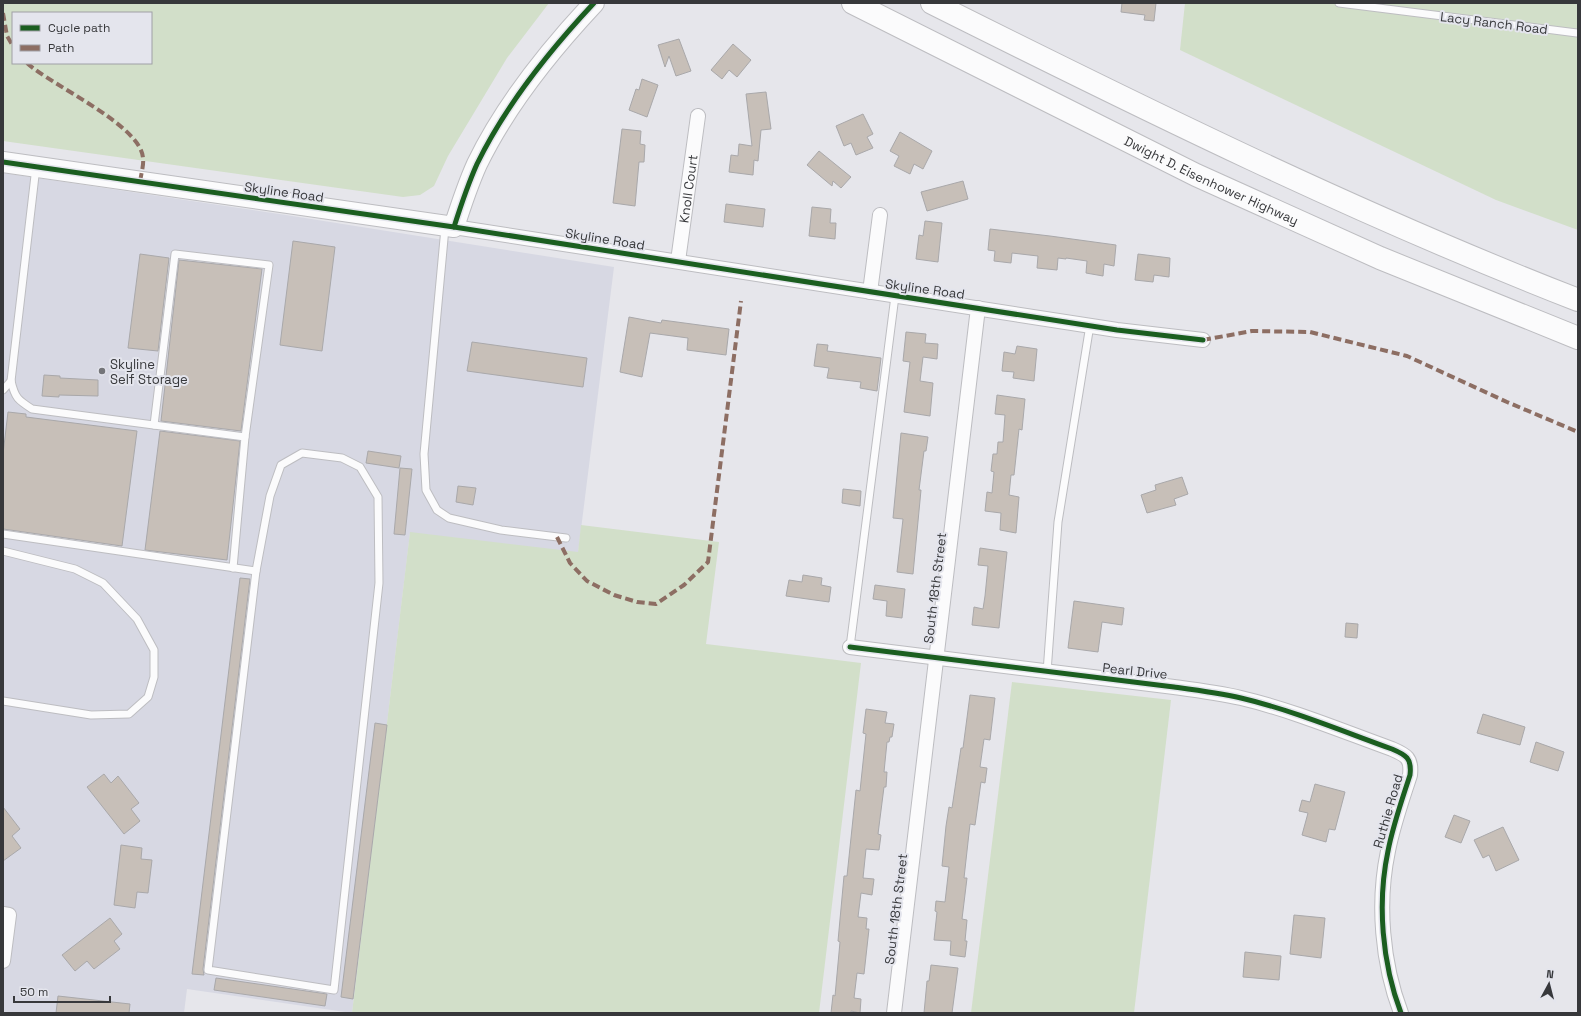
<svg xmlns="http://www.w3.org/2000/svg" width="1581" height="1016" font-family="'Space Grotesk',sans-serif">
<rect width="100%" height="100%" fill="#e6e6eb"/>
<path fill="#d7d8e3" d="M3,173L286,215L614,267L578,553L410,533L352,1013L187,989L184,1013H3Z"/>
<g fill="#d2dfc9" fill-rule="evenodd">
<path d="M3,3H549L507,58L448,156L434,186L420,195L403,197L3,141ZM13,13H151V63H13Z"/>
<path d="M1185,3H1578V230L1496,200L1180,50Z"/>
<path d="M581,525L719,542L706,644L861,663L819,1013H352L410,532L578,552Z"/>
<path d="M1012,682L1171,700L1134,1013H971Z"/>
</g>
<g fill="#c7bfb8" stroke="#a9a8aa">
<path d="M1122,3H1156L1154,21L1144,20L1145,15L1121,12Z"/>
<path d="M679,39L691,71L676,76L669,56L665,67L658,45Z"/>
<path d="M733,44L751,60L737,77L729,70L722,79L711,70Z"/>
<path d="M642,79L658,85L647,117L629,110L636,89L639,90Z"/>
<path d="M766,92L771,129L761,130L758,161L754,160L753,175L729,172L731,155L738,156L739,144L752,146L746,94Z"/>
<path d="M863,114L873,134L867,137L873,148L856,155L851,143L844,146L836,126Z"/>
<path d="M622,129L641,131L640,144L645,145L644,162H639L635,206L613,203Z"/>
<path d="M900,132L932,151L923,169L914,164L910,174L894,166L899,156L890,151Z"/>
<path d="M819,151L851,177L841,188L833,181L832,186L807,165Z"/>
<path d="M963,181L968,199L927,211L921,192Z"/>
<path d="M726,204L765,209L763,227L724,222Z"/>
<path d="M812,207L831,209L830,223H836L835,239L809,236Z"/>
<path d="M925,221L942,223L938,262L916,259L919,235L923,236Z"/>
<path d="M990,229L1050,236L1116,245L1114,266L1104,264L1103,276L1086,273L1087,261L1066,258V259L1058,258L1057,270L1037,268L1038,256L1012,253L1011,263L994,261L995,251L988,250Z"/>
<path d="M293,241L335,247L322,351L280,345Z"/>
<path d="M140,254L169,258L158,351L128,348Z"/>
<path d="M1138,254L1170,258L1169,277L1154,275L1153,282L1135,280Z"/>
<path d="M179,260L262,269L241,431L161,421Z"/>
<path d="M629,317L661,323L662,320L729,329L726,355L687,350L688,338L650,333L642,377L620,372Z"/>
<path d="M906,332L926,334L925,343L938,344L937,359L923,357L920,381L933,383L930,416L904,412L910,362L903,361Z"/>
<path d="M472,342L587,358L583,387L467,371Z"/>
<path d="M817,344L828,345L827,351L881,358L877,391L860,388L861,382L827,378L829,368L814,366Z"/>
<path d="M1017,346L1037,349L1034,381L1013,378L1014,372L1002,371L1004,352L1015,354Z"/>
<path d="M44,375L60,376V378L98,380V396L59,395V397L42,396Z"/>
<path d="M997,395L1025,399L1022,430L1019,429L1014,475H1011L1009,495L1019,497L1016,533L1000,530L1001,513L985,511L987,492L992,493L994,472L991,471L993,454H997L998,442H1003L1005,415L995,414Z"/>
<path d="M8,412L26,414V417L137,431L122,546L3,529V454Z"/>
<path d="M160,431L240,441L227,560L145,550Z"/>
<path d="M901,433L928,437L926,451H924L919,490H921L913,574L897,572L903,519L893,518Z"/>
<path d="M368,451L401,456L399,468L366,463Z"/>
<path d="M400,468L412,469L405,535L394,534Z"/>
<path d="M1182,477L1188,494L1174,499L1176,505L1147,513L1141,495L1156,490L1155,485Z"/>
<path d="M458,486L476,488L473,505L456,502Z"/>
<path d="M843,489L861,491L860,506L842,503Z"/>
<path d="M980,548L1007,552L999,628L972,625L974,607L983,609L985,596L988,566L978,565Z"/>
<path d="M803,575L822,578L821,585L831,587L829,602L786,596L789,580L802,582Z"/>
<path d="M240,578L250,579L203,969L204,975L192,974Z"/>
<path d="M875,585L905,589L902,618L886,616L887,601L873,599Z"/>
<path d="M1074,601L1124,608L1122,625L1102,622L1098,652L1068,648Z"/>
<path d="M1346,623L1358,624L1357,638L1345,637Z"/>
<path d="M970,695L995,698L990,740L984,739L980,767L987,768L985,783L981,782L975,825L970,824L964,878H967L962,919L967,920L965,941H967L965,957L950,955L951,941L934,940L937,912L935,911L936,901L945,902L949,867L942,866L946,826L949,807L952,808L961,748H963Z"/>
<path d="M866,709L887,712L885,723L894,724L892,737H890L889,742H887L884,772H887L886,787H884L878,834L881,835L879,850L866,849L863,878L874,879L872,895L861,893L858,917L867,918L866,929H869L864,974L857,973L854,998L861,999L860,1013L851,1011V1013H831L833,995L835,996L840,942L838,941L844,876H847L856,790L860,791L866,734L863,733Z"/>
<path d="M1483,714L1525,727L1520,745L1477,733Z"/>
<path d="M375,723L387,725L353,999L341,997Z"/>
<path d="M1536,742L1564,752L1558,771L1530,762Z"/>
<path d="M104,774L111,783L118,776L139,803L131,809L140,821L124,834L87,787Z"/>
<path d="M1315,784L1345,792L1335,830L1329,829L1326,842L1302,835L1308,813L1299,811L1302,800L1310,802Z"/>
<path d="M3,807L20,829L12,836L21,848L3,861Z"/>
<path d="M1454,815L1470,821L1461,843L1445,837Z"/>
<path d="M1503,827L1519,860L1496,871L1489,855L1483,858L1474,840Z"/>
<path d="M121,845L142,848L141,859L152,860L148,893L137,892L135,908L114,905Z"/>
<path d="M1294,915L1325,918L1321,958L1290,954Z"/>
<path d="M110,918L122,934L114,941L120,949L94,969L87,961L75,971L62,955Z"/>
<path d="M1245,952L1281,956L1279,980L1243,977Z"/>
<path d="M931,965L958,968L952,1013H924L927,981H929Z"/>
<path d="M216,978L327,994L325,1006L214,990Z"/>
<path d="M58,996L130,1004L129,1013H56Z"/>
</g>
<g fill="none" stroke-linecap="round" stroke-linejoin="round">
<defs>
<g id="service">
<path d="M1339,3L1577,33"/>
<path d="M36,167L11,381C15,398 18,400 32,409L245,437"/>
<path d="M445,228L424,454L426,490L437,510L449,518L501,530L566,538"/>
<path d="M3,390L11,381"/>
<path d="M154,425L175,254L269,265L245,437L233,568"/>
<path d="M302,453L342,458L360,467L378,497L379,583L334,990L208,970L256,571L270,496L281,465Z"/>
<path d="M3,534L256,571"/>
<path d="M3,551L75,569L103,583L137,619L154,650V677L148,697L129,714L91,715L3,701"/>
<path d="M850,647L895,296"/>
<path d="M1047,672L1058,522L1090,325"/>
</g>
<g id="minor">
<path d="M454,227L1117,330L1203,340"/>
<path id="s1" d="M678,261L698,116"/>
<path d="M870,292L880,215"/>
<path d="M850,647L1174,687C1196,690 1219,693 1241,698C1292,710 1342,731 1392,749C1406,755 1412,758 1410,775C1402,800 1393,825 1388,851C1377,903 1382,963 1401,1013"/>
<path d="M3,914L9,915L3,961"/>
<path d="M894,1013L978,308"/>
</g>
<path id="secondary" d="M3,162L454,227C461,205 468,184 477,164C506,104 549,51 594,3"/>
<g id="motorway">
<path id="s2" d="M853,3L1196,175L1380,258L1578,338"/>
<path d="M932,3C1144,109 1357,214 1578,300"/>
</g>
</defs>
<use href="#service" stroke="#bdbdc1" stroke-width="9"/>
<use href="#minor" stroke="#bdbdc1" stroke-width="16"/>
<use href="#secondary" stroke="#bdbdc1" stroke-width="22"/>
<use href="#motorway" stroke="#bdbdc1" stroke-width="24"/>
<use href="#service" stroke="#fbfbfc" stroke-width="7"/>
<use href="#minor" stroke="#fbfbfc" stroke-width="14"/>
<use href="#secondary" stroke="#fbfbfc" stroke-width="20"/>
<use href="#motorway" stroke="#fbfbfc" stroke-width="22"/>
<g stroke="#8d6e63" stroke-width="4" stroke-dasharray="8 4" stroke-linecap="butt">
<path d="M3,13L7,36L13,46"/>
<path d="M27,63C52,86 141,125 143,158C144,165 141,174 140,182"/>
<path d="M1203,340L1252,331L1310,332L1407,356L1507,402L1578,432"/>
<path d="M557,537L570,563L587,581L614,595L637,602L656,604L684,585L708,562L741,301"/>
</g>
<defs>
<g id="cycleway">
<path d="M3,162L454,227L1117,330L1203,340"/>
<path d="M454,227C461,205 468,184 477,164C506,104 549,51 594,3"/>
<path d="M850,647L1174,687C1196,690 1219,693 1241,698C1292,710 1342,731 1392,749C1406,755 1412,758 1410,775C1402,800 1393,825 1388,851C1377,903 1382,963 1401,1013"/>
</g>
</defs>
<use href="#cycleway" stroke="#e4e5ed" stroke-width="8"/>
<use href="#cycleway" stroke="#1b5e20" stroke-width="5"/>
</g>
<circle fill="#747579" stroke="#e4e5ed" stroke-width="1.5" cx="102" cy="371" r="4"/>
<g text-anchor="middle" dominant-baseline="central" stroke-width="4" stroke-linejoin="round" paint-order="stroke">
<g font-size="13" fill="#37383b" stroke="#e4e5ed">
<text transform="translate(1494 23) rotate(7)">Lacy Ranch Road</text>
<text stroke="none"><textPath href="#s2" startOffset="400">Dwight D. Eisenhower Highway</textPath></text>
<text stroke="none"><textPath href="#s1" startOffset="73">Knoll Court</textPath></text>
<text transform="translate(284 192) rotate(8)">Skyline Road</text>
<text transform="translate(605 239) rotate(9)">Skyline Road</text>
<text transform="translate(925 289) rotate(8)">Skyline Road</text>
<text transform="translate(935 588) rotate(-83)">South 18th Street</text>
<text transform="translate(1135 671) rotate(6)">Pearl Drive</text>
<text transform="translate(1388 811) rotate(-74)">Ruthie Road</text>
<text transform="translate(896 909) rotate(-83)">South 18th Street</text>
</g>
<g font-size="13" fill="#37383b" stroke="#e4e5ed" text-anchor="start">
<text x="110" y="364">Skyline<tspan x="110" dy="15">Self Storage</tspan></text>
</g>
</g>
<rect width="1581" height="1016" fill="none" stroke="#37383b" stroke-width="8"/>
<rect x="12" y="12" width="140" height="52" fill="#e4e5ed" stroke="#9fa0a6"/>
<rect x="20" y="25" width="20" height="6" fill="#1b5e20" stroke="#9fa0a6"/>
<text x="48" y="32" font-size="12" fill="#37383b">Cycle path</text>
<rect x="20" y="45" width="20" height="6" fill="#8d6e63" stroke="#9fa0a6"/>
<text x="48" y="52" font-size="12" fill="#37383b">Path</text>
<g transform="translate(1549 984) rotate(7)" stroke="#e4e5ed" stroke-width="3" paint-order="stroke">
<path d="M0-3L7 15L0 10L-7 15Z" fill="#37383b"/>
<text y="-6" font-size="11" font-weight="bold" text-anchor="middle" fill="#37383b">N</text>
</g>
<path d="M14 996v6h96v-6" fill="none" stroke="#37383b" stroke-width="2"/>
<text x="20" y="996" font-size="12" fill="#37383b" stroke="#e4e5ed" stroke-width="3" paint-order="stroke">50 m</text>
</svg>
